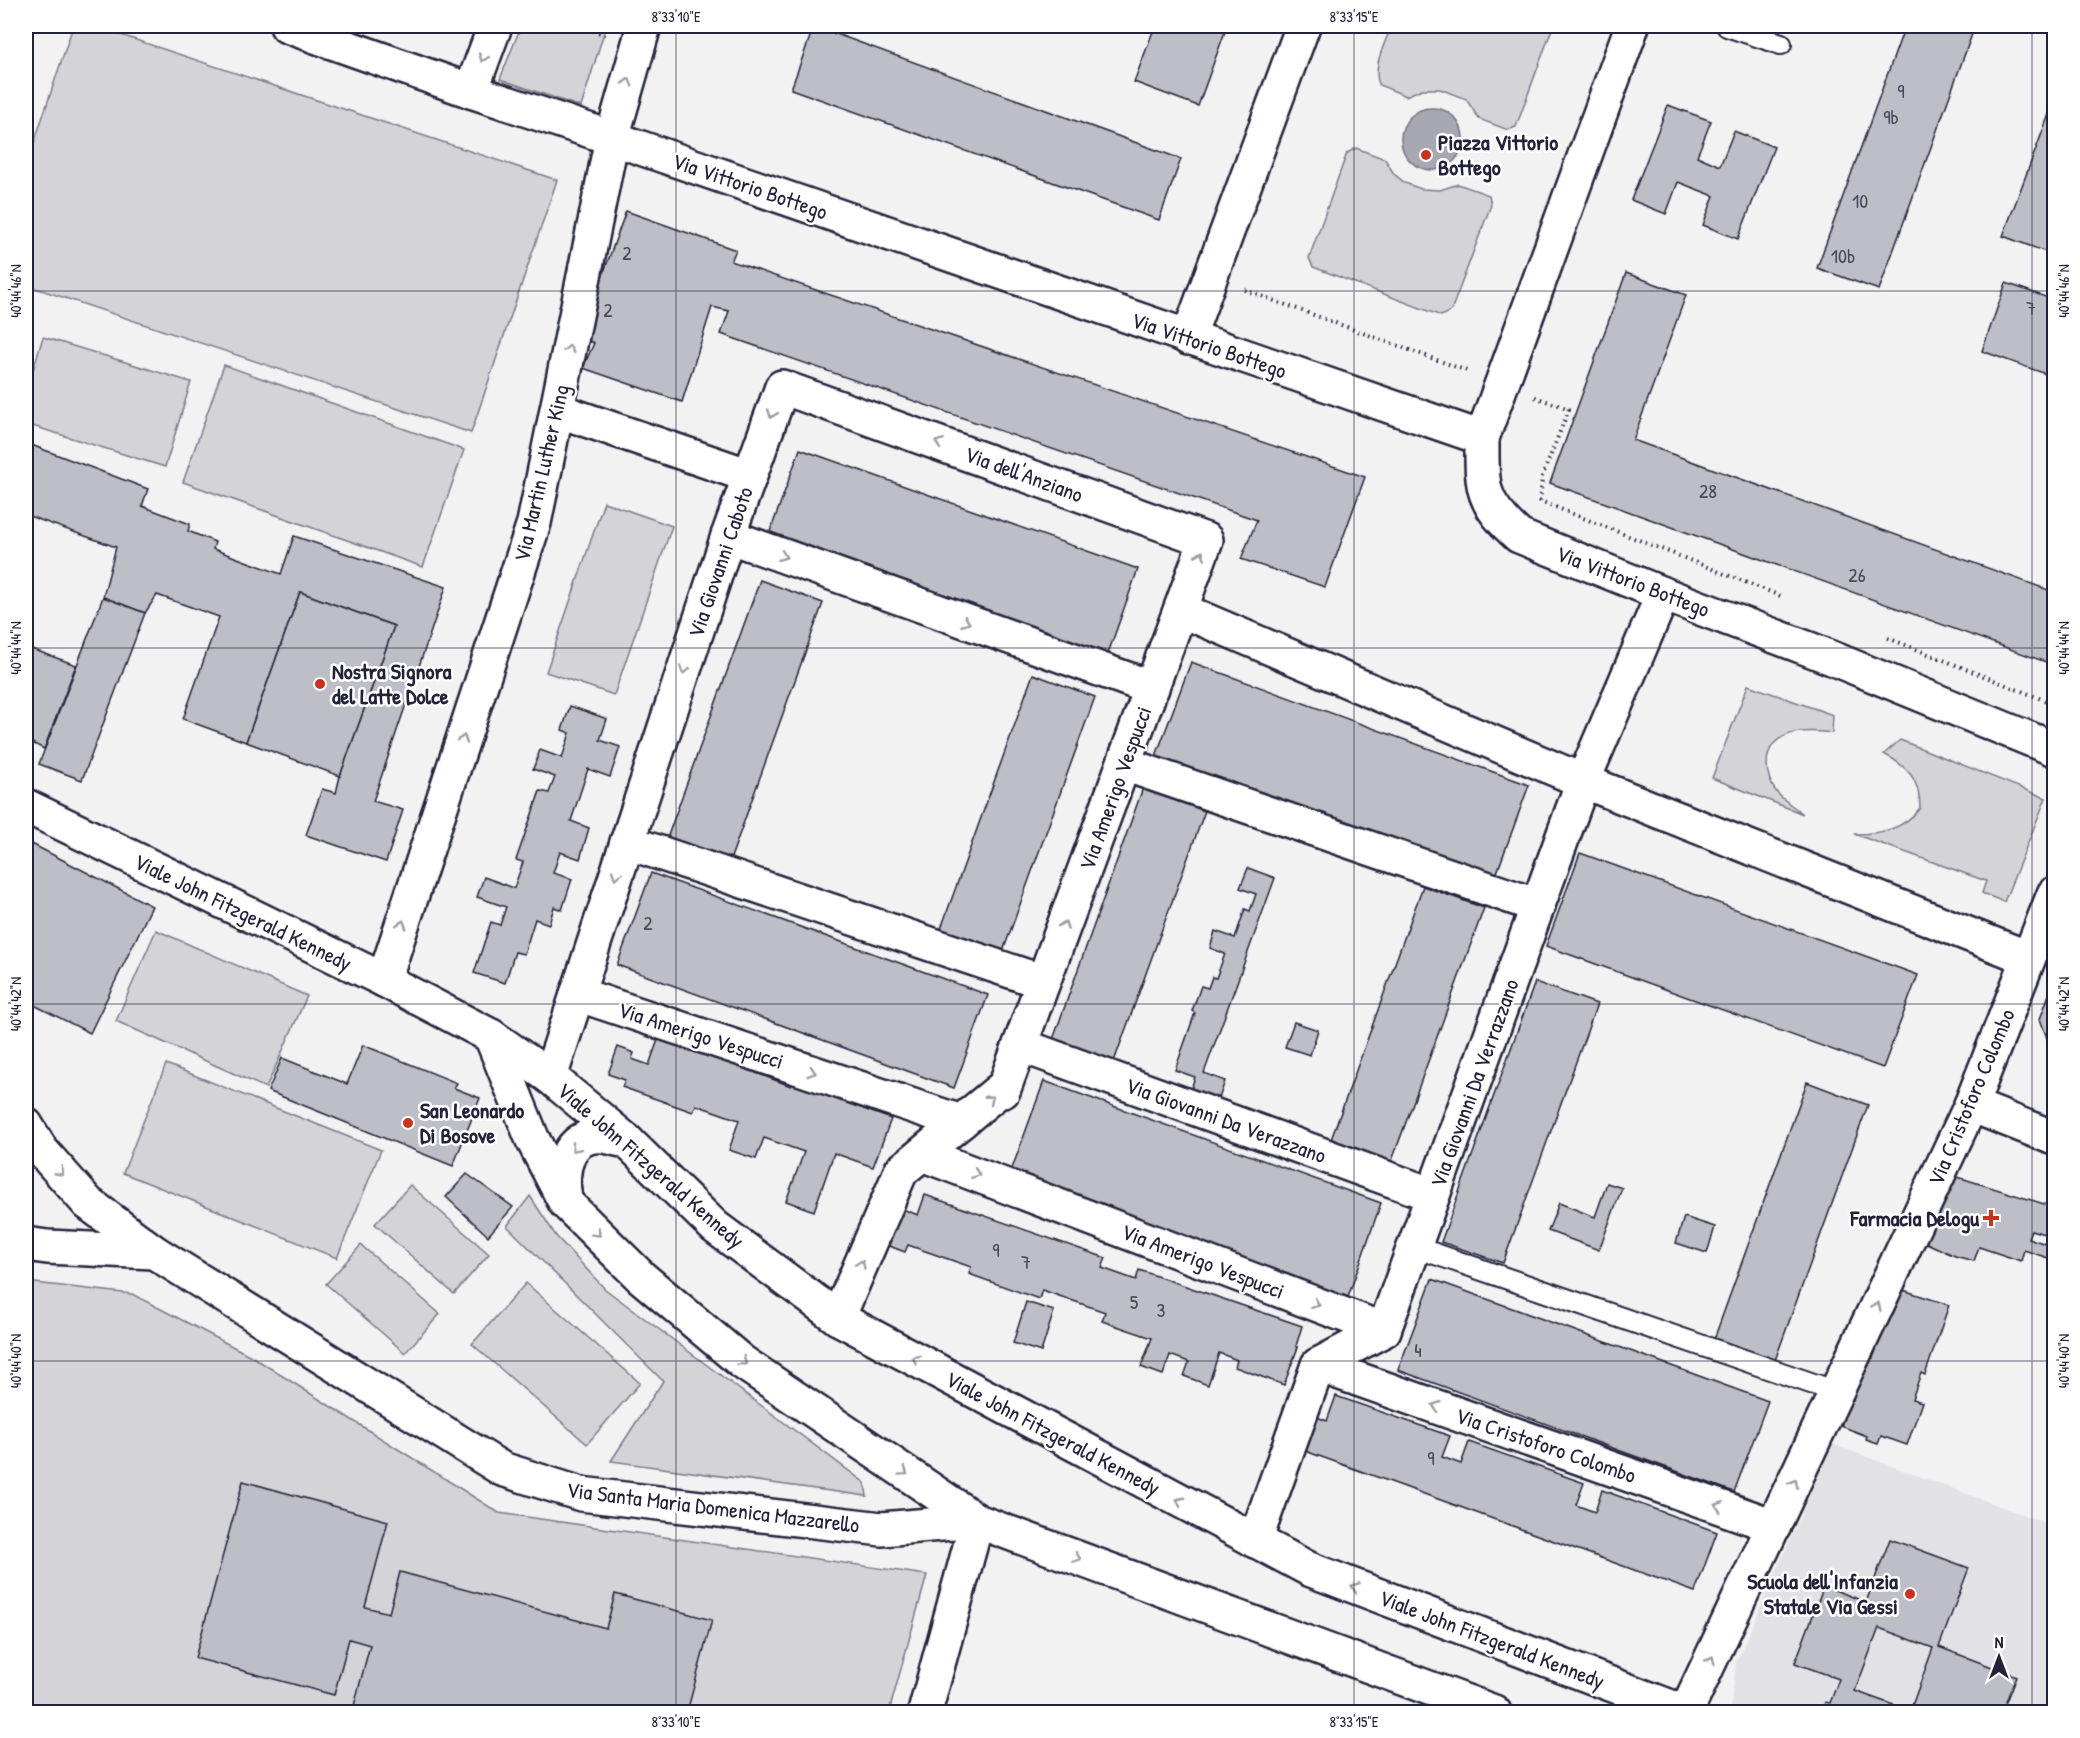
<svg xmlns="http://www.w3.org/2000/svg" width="2080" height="1738" font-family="'Patrick Hand',sans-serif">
<rect width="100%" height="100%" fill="#f2f2f3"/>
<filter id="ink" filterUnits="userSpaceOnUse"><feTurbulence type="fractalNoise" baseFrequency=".0167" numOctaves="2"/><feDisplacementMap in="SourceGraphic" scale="12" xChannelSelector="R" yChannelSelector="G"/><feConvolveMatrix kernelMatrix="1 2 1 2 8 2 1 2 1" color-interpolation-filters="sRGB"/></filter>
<g filter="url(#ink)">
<path fill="#e2e2e6" d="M1832,1444L2054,1526V1700L2050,1712H1733L1731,1705L1736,1663Z"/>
<g fill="#d3d3d8" stroke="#7a7a8a" stroke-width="1.5">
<path d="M73,26H94L557,180L471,433L26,285V167Z"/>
<path d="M521,26H606L581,107L500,79Z"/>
<path d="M1391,26H1553L1516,127L1508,130L1479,119L1466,99L1440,89H1422L1406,96L1379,85C1372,66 1385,44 1391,26Z"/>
<path d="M1356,148L1385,159L1394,174L1405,183L1421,189L1440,190L1458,184L1489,195L1491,205L1451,311L1441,316L1313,267L1309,258L1347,153Z"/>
<path d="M43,337L191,382L165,467L26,424V394Z"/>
<path d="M224,365L464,450L423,567L183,482Z"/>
<path d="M604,502L672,526L614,695L546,672Z"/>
<path d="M1748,685L1833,715L1832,733C1807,730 1768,728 1767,764C1767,774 1771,786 1778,794C1785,801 1795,808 1803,814L1712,778Z"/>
<path d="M1900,740L2046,798L2004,902L1982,893L1986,881L1854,834C1880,834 1903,830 1920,808C1920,779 1908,767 1884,754Z"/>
<path d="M156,930L307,996L266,1088L116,1021Z"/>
<path d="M166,1064L381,1150L337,1258L123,1173Z"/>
<path d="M410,1185L489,1254L454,1294L375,1224Z"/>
<path d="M530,1196L556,1236L605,1289L865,1483L867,1496L611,1461L663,1381L507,1226Z"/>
<path d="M361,1245L440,1314L405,1353L326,1284Z"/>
<path d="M26,1282L132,1294L251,1356L499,1513L927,1575L889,1712H26Z"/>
<path d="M526,1283L640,1383L587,1444L472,1344Z"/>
</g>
<circle fill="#a8a8b2" stroke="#727282" stroke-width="1.5" cx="1432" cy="139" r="31"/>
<g fill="#bebec6" stroke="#22223b" stroke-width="1.5" fill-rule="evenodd">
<path d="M814,26L1181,159L1159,220L791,89Z"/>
<path d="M1155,26H1227L1198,106L1134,82Z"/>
<path d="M1905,26H1975L1879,290L1817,268Z"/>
<path d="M2054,101V255L2003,236Z"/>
<path d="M1668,105L1711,121L1697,156L1720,166L1734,131L1774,147L1738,239L1703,225L1714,196L1678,182L1666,214L1631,200Z"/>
<path d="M626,211L736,250L731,261L1365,477L1325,587L1241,559L1257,520L721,334L729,311L712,307L682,402L583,368L594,343L580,338Z"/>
<path d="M1626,273L1686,295L1633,440L2054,592V665L1550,483Z"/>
<path d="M2006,283L2054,300V377L1982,351Z"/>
<path d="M26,443L148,489L142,506L190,524L188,531L215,542L213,549L281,574L294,536L446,587L373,801L403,810L386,862L306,835L322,789L336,793L340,776L394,626L300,592L246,742L183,719L219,617L157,595L145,613L103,597L116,547L26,515Z"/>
<path d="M800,449L1138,569L1105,662L766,543Z"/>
<path d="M760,580L823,603L729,863L666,841Z"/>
<path d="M300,592L394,626L340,776L246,742Z"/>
<path d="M103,597L145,613L82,780L39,764Z"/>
<path d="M26,647L76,665L44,749L26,740Z"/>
<path d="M1191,662L1529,785L1495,878L1156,756Z"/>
<path d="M1033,674L1095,697L1001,957L939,934Z"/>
<path d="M570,706L607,719L600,740L620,747L610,777L588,769L571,821L589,828L580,859L560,852L553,873L572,879L562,910L554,907L549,924L535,919L524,954L515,952L505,983L474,973L491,922L500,925L506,907L477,897L484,877L514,888L523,862L516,860L540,791L549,793L555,777L533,769L540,750L562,758L570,733L562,730Z"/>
<path d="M1144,785L1206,808L1112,1067L1051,1045Z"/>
<path d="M26,841L152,906L90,1033L26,1001Z"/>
<path d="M1580,853L1918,975L1883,1068L1546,946Z"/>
<path d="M1248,868L1275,878L1204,1073L1225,1081L1216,1107L1188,1097L1195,1077L1175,1070L1195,1013L1192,1011L1201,986L1208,988L1212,977L1216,978L1225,954L1210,948L1215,931L1235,938L1245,909L1250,911L1256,894L1240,888Z"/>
<path d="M651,873L988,995L954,1088L617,965Z"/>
<path d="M1423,886L1484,908L1390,1166L1329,1145Z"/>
<path d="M2054,981V1057L2040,1019Z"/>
<path d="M1535,982L1597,1004L1503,1263L1441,1242Z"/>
<path d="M1294,1022L1318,1030L1310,1055L1285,1047Z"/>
<path d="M659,1037L757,1072L756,1073L791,1086L792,1083L891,1119L873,1167L834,1153L814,1211L786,1201L804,1152L764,1138L756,1159L729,1150L739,1120L696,1105L693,1112L622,1087L625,1080L608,1074L618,1047L634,1053L632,1059L649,1065Z"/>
<path d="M363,1045L457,1083L454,1088L480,1098L453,1166L268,1091L282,1058L347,1084Z"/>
<path d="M1044,1081L1381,1203L1348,1297L1010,1174Z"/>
<path d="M1807,1082L1868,1105L1774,1363L1713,1342Z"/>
<path d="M467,1174L513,1207L488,1236L446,1197Z"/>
<path d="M1948,1174L2054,1207V1225L2051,1236L2031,1230L2028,1238L2052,1246L2048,1258L2024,1250L2021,1261L1979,1247L1974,1261L1955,1256L1920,1240Z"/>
<path d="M1607,1183L1622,1188L1599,1250L1548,1231L1559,1203L1595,1217Z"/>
<path d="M925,1195L1106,1258L1102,1268L1136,1280L1139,1270L1302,1326L1296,1346L1298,1347L1284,1385L1235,1367L1237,1360L1219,1353L1208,1385L1184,1376L1189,1362L1170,1355L1163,1375L1141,1367L1152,1338L1102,1321L1105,1312L1042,1290L1039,1299L969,1274L971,1267L908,1245L905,1252L884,1244L897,1207L918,1215Z"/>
<path d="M1684,1217L1715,1227L1707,1253L1676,1243Z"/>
<path d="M1432,1279L1768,1401L1734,1492L1398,1370Z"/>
<path d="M1897,1288L1949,1305L1925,1375L1921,1373L1912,1399L1922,1402L1907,1445L1881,1436L1878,1444L1866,1440L1867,1436L1841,1426L1849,1399L1853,1401L1867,1356L1873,1358Z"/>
<path d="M1026,1302L1054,1311L1041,1352L1013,1343Z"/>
<path d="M1336,1396L1450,1436L1442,1457L1461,1464L1469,1442L1584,1483L1576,1505L1595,1512L1602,1490L1717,1532L1695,1592L1294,1447L1307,1413L1327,1421Z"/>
<path d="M243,1481L388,1521L365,1607L389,1613L400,1572L606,1628L615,1594L712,1620L687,1712H378L354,1706L370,1645L349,1639L334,1695L195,1658Z"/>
<path d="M1890,1539L1969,1568L1939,1647L2016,1676L2002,1712H1821L1825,1702L1830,1703L1839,1679L1795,1663L1824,1586L1866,1602ZM1879,1628L1933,1648L1910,1711L1855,1691Z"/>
</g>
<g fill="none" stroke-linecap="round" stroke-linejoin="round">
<defs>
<g id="lane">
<path d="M1727,26L1781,44"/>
<path d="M1415,1247L1837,1392"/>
</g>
<g id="street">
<path d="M287,26L471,91L612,138L1482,438C1482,488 1480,501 1519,536L1663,594L1817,652L2054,749"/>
<path d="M471,91L495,26"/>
<path d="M1188,338L1303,26"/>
<path d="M557,410L750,476"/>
<path d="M1482,438L1632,26"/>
<path d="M728,536L1152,688"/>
<path d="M1181,610L1583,781L2028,958"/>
<path d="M1124,764L1538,906"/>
<path d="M627,842L1043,982"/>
<path d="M384,980L534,523L612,138L644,26"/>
<path d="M577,994L961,1122"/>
<path d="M1020,1045L1433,1195"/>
<path d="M550,1077L728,536L782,387L1206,540L1003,1091L1001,1089L901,1171L838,1318"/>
<path d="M1971,1105L2054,1138"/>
<path d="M26,1125L41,1150L88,1203L154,1252L502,1469L581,1494L882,1529L977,1521L925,1712"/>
<path d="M922,1154L1384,1330"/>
<path d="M26,1244L47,1247L154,1252"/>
<path d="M1318,1365L1774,1526"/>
<path d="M1255,1541L1318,1365L1384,1330L1583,781L1663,594"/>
<path d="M1686,1712L1971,1105L2054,894"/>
</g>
<g id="secondary">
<path d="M26,806L384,980L491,1036L550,1077L627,1141L715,1227L838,1318L1309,1569L1684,1712"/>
<path d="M491,1036L532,1138L565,1202L641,1277L742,1362L977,1521L1494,1712"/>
<path d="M565,1199C560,1171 566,1133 603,1136C611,1137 619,1140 627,1141"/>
</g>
</defs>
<use href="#lane" stroke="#22223b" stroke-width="24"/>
<use href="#street" stroke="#22223b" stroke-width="38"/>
<use href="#secondary" stroke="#22223b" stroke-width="38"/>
<g stroke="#22223b" stroke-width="4" stroke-dasharray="1.5 4.5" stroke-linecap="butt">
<path d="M575,26L605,34"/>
<path d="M1245,290L1470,372"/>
<path d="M1535,397L1569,409L1542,477L1540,501L1783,597"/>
<path d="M1888,638L2054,704"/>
</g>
<use href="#lane" stroke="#fff" stroke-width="20"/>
<use href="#street" stroke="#fff" stroke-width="33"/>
<use href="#secondary" stroke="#fff" stroke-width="33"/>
</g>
<defs><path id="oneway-chevron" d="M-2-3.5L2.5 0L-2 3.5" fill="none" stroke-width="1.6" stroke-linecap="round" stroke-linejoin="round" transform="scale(1.5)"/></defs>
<g stroke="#9c9ca7">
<use href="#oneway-chevron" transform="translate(483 58) rotate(110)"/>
<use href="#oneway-chevron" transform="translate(628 82) rotate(-74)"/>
<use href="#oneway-chevron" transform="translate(569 349) rotate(-78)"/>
<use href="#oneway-chevron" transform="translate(772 414) rotate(110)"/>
<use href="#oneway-chevron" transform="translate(939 443) rotate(-160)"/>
<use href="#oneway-chevron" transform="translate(1201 555) rotate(-70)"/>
<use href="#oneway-chevron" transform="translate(783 556) rotate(20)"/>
<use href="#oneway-chevron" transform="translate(966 622) rotate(20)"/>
<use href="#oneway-chevron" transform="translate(684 670) rotate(108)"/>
<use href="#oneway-chevron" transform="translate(463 739) rotate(-72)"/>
<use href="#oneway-chevron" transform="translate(616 875) rotate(108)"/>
<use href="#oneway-chevron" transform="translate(402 924) rotate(-72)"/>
<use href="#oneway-chevron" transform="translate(1064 925) rotate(-70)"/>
<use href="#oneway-chevron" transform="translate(812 1072) rotate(18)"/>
<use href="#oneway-chevron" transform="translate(990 1099) rotate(-39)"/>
<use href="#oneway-chevron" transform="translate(575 1148) rotate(131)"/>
<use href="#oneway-chevron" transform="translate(60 1172) rotate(48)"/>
<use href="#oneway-chevron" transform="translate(976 1174) rotate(21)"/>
<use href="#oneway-chevron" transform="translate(597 1233) rotate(45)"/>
<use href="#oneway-chevron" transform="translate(861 1264) rotate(-67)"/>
<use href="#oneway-chevron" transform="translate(1316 1304) rotate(21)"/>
<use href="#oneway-chevron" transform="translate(1877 1306) rotate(-65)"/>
<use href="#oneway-chevron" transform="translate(916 1359) rotate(-152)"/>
<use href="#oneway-chevron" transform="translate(743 1362) rotate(37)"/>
<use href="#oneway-chevron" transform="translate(1436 1406) rotate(-161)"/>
<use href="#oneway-chevron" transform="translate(904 1472) rotate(34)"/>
<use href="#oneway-chevron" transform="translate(1794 1483) rotate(-65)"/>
<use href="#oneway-chevron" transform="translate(1180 1501) rotate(-152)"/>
<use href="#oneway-chevron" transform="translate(1719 1506) rotate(-161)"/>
<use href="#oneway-chevron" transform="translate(1077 1558) rotate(20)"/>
<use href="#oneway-chevron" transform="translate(1355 1587) rotate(-159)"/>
<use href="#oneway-chevron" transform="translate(1711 1660) rotate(-65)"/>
</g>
</g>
<path fill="none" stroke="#22223b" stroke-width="1.5" stroke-opacity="0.45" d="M676,26V1712M1354,26V1712M2032,26V1712M26,291H2054M26,648H2054M26,1004H2054M26,1361H2054"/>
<g fill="#c8321e" stroke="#fff" stroke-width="2">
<circle cx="1426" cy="155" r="6"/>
<circle cx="320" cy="684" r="6"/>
<circle cx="408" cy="1123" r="6"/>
<path d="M1988 1209h6v6h6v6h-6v6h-6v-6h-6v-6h6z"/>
<circle cx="1910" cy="1594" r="6"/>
</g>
<g text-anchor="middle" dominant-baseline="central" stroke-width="5" stroke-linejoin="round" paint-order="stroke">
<g font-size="20" fill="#49495e">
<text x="1901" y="90">9</text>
<text x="1891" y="116">9b</text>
<text x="1860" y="200">10</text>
<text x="627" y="252">2</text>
<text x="1843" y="255">10b</text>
<text x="2031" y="307">7</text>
<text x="608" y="309">2</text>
<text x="1708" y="490">28</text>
<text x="1857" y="574">26</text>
<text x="648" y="922">2</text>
<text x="996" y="1249">9</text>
<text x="1026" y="1261">7</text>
<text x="1134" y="1301">5</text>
<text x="1161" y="1309">3</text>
<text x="1418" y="1349">4</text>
<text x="1431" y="1457">9</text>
</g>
<g font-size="22" font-weight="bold" fill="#22223b" stroke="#fff" text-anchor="start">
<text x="1438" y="142">Piazza Vittorio<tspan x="1438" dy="25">Bottego</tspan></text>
<text x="332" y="671">Nostra Signora<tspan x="332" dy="25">del Latte Dolce</tspan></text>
<text x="420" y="1110">San Leonardo<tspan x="420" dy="25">Di Bosove</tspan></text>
<text x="1979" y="1218" text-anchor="end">Farmacia Delogu</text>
<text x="1898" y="1581" text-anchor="end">Scuola dell'Infanzia<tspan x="1898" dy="25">Statale Via Gessi</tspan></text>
</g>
<g font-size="22" fill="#22223b" stroke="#fff">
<text transform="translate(750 186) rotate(19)">Via Vittorio Bottego</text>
<text transform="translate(1209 345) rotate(19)">Via Vittorio Bottego</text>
<text transform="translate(541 473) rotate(-77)">Via Martin Luther King</text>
<text transform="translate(1024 474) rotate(20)">Via dell'Anziano</text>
<text transform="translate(720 562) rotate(-71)">Via Giovanni Caboto</text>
<text transform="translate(1633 581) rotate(21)">Via Vittorio Bottego</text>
<text transform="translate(1115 788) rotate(-70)">Via Amerigo Vespucci</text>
<text transform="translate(243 912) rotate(26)">Viale John Fitzgerald Kennedy</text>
<text transform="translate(701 1035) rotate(18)">Via Amerigo Vespucci</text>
<text transform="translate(1474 1083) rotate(-70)">Via Giovanni Da Verrazzano</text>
<text transform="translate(1971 1097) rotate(-67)">Via Cristoforo Colombo</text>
<text transform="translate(1226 1120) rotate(20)">Via Giovanni Da Verazzano</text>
<text transform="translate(651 1165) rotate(41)">Viale John Fitzgerald Kennedy</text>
<text transform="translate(1203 1261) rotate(21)">Via Amerigo Vespucci</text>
<text transform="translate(1053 1433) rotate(28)">Viale John Fitzgerald Kennedy</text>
<text transform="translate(1546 1445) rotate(19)">Via Cristoforo Colombo</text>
<text transform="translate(713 1507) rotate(7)">Via Santa Maria Domenica Mazzarello</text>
<text transform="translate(1492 1639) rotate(21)">Viale John Fitzgerald Kennedy</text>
</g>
</g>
<rect width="2080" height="1738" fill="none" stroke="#fff" stroke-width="66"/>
<g transform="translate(1999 1657)" stroke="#ffffff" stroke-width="4.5" paint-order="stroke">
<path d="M0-4.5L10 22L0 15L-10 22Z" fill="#22223b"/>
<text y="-9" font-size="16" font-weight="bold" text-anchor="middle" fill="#22223b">N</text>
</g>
<rect x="33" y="33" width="2014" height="1672" fill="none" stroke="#22223b" stroke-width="2"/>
<g font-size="15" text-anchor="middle" fill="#22223b">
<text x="676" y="22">8°33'10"E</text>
<text x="1354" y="22">8°33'15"E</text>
<text transform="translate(16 291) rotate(-90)" y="5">40°44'46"N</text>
<text transform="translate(2064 291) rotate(-90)" y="5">40°44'46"N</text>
<text transform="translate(16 648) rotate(-90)" y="5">40°44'44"N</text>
<text transform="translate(2064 648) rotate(-90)" y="5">40°44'44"N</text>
<text transform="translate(16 1004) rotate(-90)" y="5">40°44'42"N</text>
<text transform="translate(2064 1004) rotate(-90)" y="5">40°44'42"N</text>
<text transform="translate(16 1361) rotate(-90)" y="5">40°44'40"N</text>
<text transform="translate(2064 1361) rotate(-90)" y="5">40°44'40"N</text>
<text x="676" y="1727">8°33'10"E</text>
<text x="1354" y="1727">8°33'15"E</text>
</g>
</svg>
